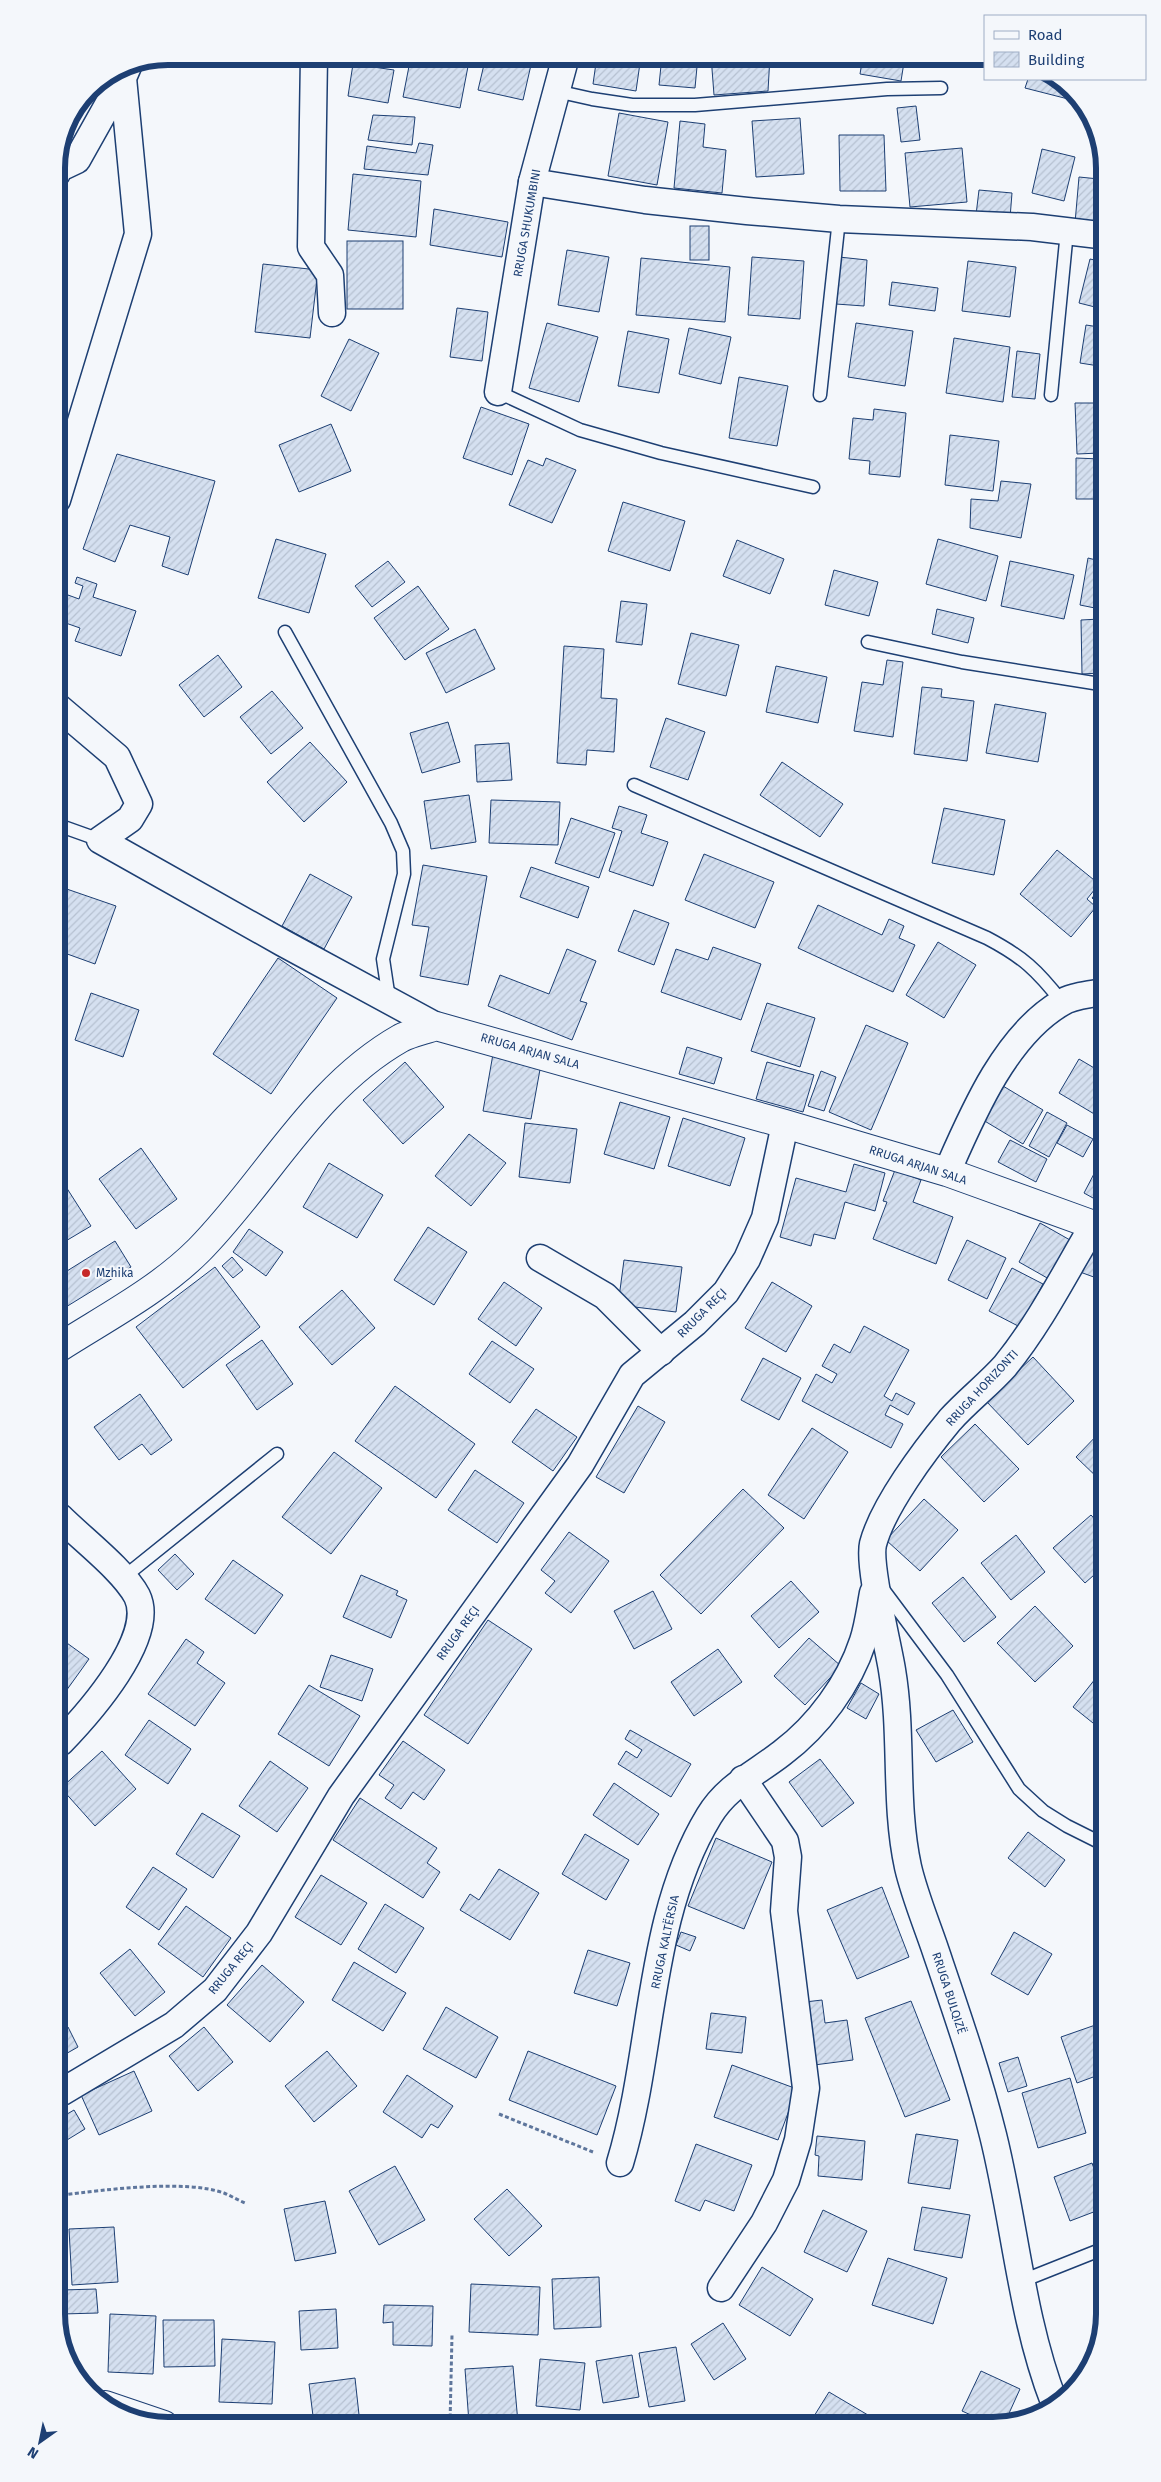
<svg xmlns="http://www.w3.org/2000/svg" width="1161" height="2482" font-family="'Fira Sans',sans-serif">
<defs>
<pattern id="building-hatch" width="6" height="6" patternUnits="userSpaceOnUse" patternTransform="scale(1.25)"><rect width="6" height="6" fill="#d5e0f0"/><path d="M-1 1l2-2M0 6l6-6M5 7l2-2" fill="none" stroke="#b6c1d1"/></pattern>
</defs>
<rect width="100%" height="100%" fill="#f4f7fb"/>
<g fill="url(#building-hatch)" stroke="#1d3f73">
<path d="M411,56H470L460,108L403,97Z"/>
<path d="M486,56H533L523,100L478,90Z"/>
<path d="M597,56H641L636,91L593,84Z"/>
<path d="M662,56H698L695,88L659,85Z"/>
<path d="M711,56H770L768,91L714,95Z"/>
<path d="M863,56H905L901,81L860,74Z"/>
<path d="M353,64L394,70L388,103L348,96Z"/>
<path d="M1028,79H1061L1076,101L1025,88Z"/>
<path d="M916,106L920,140L901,142L897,108Z"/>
<path d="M619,113L668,122L657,185L608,176Z"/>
<path d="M373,115L415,117L412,145L368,140Z"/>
<path d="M800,118L804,174L756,177L752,121Z"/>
<path d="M680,121L705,124L703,147L726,150L722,193L674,188Z"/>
<path d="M839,135H884L886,191H840Z"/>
<path d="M419,143L433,145L428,175L364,169L367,146L416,153Z"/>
<path d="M962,148L967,202L910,207L905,153Z"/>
<path d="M1042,149L1075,157L1064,201L1032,193Z"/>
<path d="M353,174L421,181L416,237L348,230Z"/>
<path d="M1079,177L1099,179V225L1075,223Z"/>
<path d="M979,190L1012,193L1010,218L976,215Z"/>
<path d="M434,209L508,222L502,257L430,245Z"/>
<rect x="690" y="226" width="19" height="34"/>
<rect x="347" y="241" width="56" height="68"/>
<path d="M567,250L609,257L599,312L558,305Z"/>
<path d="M752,257L804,261L800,319L748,315Z"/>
<path d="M839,257L867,260L864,306L836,304Z"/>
<path d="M641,258L730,267L725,322L636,315Z"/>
<path d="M1090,259L1099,261V308L1079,303Z"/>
<path d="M968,261L1016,267L1010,317L962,311Z"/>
<path d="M263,264L318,270L310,338L255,332Z"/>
<path d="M892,282L938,288L935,311L889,305Z"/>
<path d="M457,308L488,312L482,361L450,357Z"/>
<path d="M547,323L598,337L579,402L529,388Z"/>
<path d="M856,323L913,331L905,386L848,377Z"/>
<path d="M1086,325L1099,327V366L1080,363Z"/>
<path d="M689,328L731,337L721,384L679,374Z"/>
<path d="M628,331L669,339L659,393L618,386Z"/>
<path d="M954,338L1010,347L1003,402L946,393Z"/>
<path d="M349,339L379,353L351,411L321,396Z"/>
<path d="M1017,351L1040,354L1035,399L1012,397Z"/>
<path d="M739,377L788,386L777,446L729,438Z"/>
<path d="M1075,403H1099L1100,453L1077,454Z"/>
<path d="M481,407L529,424L512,475L463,458Z"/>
<path d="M874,409L906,413L900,477L869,474L870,461L849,459L853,418L873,420Z"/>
<path d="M331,424L351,471L299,492L279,445Z"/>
<path d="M950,435L999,441L993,491L945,485Z"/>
<path d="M117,454L215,481L188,575L162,566L170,537L130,525L115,562L83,549Z"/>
<path d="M546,458L576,470L552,523L509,505L528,460L543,466Z"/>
<path d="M1076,458L1100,459V499H1076Z"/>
<path d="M1001,481L1031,484L1021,538L970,528L971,499L998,501Z"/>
<path d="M623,502L685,521L670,571L608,551Z"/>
<path d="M276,539L326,554L309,613L258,598Z"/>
<path d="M938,539L998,556L986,601L926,584Z"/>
<path d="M737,540L784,559L770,594L723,576Z"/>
<path d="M1088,558L1100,561V609L1080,605Z"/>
<path d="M388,561L405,582L372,607L355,586Z"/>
<path d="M1010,561L1074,575L1064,619L1001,606Z"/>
<path d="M834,570L878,582L869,616L825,605Z"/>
<path d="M77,577L97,584L93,597L136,611L121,656L75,641L80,628L60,621L68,595L79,599L83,586L75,583Z"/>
<path d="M418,586L449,629L405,660L374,618Z"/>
<path d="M621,601L647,604L642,645L616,642Z"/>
<path d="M937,609L974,618L968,643L932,634Z"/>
<path d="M1100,619V673L1082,674L1081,620Z"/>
<path d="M475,629L495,669L446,693L426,653Z"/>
<path d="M691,633L739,645L726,696L678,684Z"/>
<path d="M564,646L604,649L601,698L617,699L614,752L587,750L586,765L557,763Z"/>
<path d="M218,655L242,687L204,717L179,685Z"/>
<path d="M887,660L903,662L893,737L854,731L862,682L883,685Z"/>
<path d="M776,666L827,677L818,723L766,712Z"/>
<path d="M922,687L942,689L941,697L974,701L967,761L914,754Z"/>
<path d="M272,691L303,728L271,754L240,717Z"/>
<path d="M995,704L1046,713L1038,762L986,753Z"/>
<path d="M666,718L705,732L688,780L650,767Z"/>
<path d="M448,722L460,762L422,773L410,733Z"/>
<path d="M310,742L347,782L304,822L267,782Z"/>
<path d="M509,743L512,780L477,782L475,745Z"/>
<path d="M782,762L843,804L820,837L760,795Z"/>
<path d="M469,795L476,842L431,849L424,801Z"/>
<path d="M491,800L560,802L558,845L489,843Z"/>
<path d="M619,806L647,815L641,833L668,842L653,886L609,871L622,831L612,828Z"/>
<path d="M944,808L1005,820L994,875L932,863Z"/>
<path d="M571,818L615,833L599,878L555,863Z"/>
<path d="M1057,850L1099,884L1087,899L1096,907L1071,937L1020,894Z"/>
<path d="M704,854L774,882L755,928L685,900Z"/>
<path d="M423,865L487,876L468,985L420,976L429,927L412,925Z"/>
<path d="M531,867L589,887L578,918L520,897Z"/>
<path d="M310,874L352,897L324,949L282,926Z"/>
<path d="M58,886L116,906L95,964L59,951Z"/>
<path d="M1101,887V906L1092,898Z"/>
<path d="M818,905L882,935L889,919L904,926L899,938L915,945L893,992L798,948Z"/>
<path d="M634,910L669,923L654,965L618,951Z"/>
<path d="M938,942L976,965L944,1018L906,995Z"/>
<path d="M713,947L761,964L741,1020L661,992L676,949L708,960Z"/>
<path d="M567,949L596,961L580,1001L587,1003L572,1040L488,1006L500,975L549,994Z"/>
<path d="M278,958L337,998L271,1094L213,1054Z"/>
<path d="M59,980L64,983L59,996Z"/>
<path d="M91,993L139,1010L123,1057L75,1040Z"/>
<path d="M767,1003L815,1018L800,1067L751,1051Z"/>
<path d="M866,1025L908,1043L871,1130L829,1112Z"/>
<path d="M687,1047L722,1058L714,1084L679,1074Z"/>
<path d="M493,1054L541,1064L531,1119L483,1111Z"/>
<path d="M1079,1059L1101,1072V1118L1059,1093Z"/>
<path d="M405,1062L444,1107L403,1144L363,1100Z"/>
<path d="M767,1062L814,1075L803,1112L756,1099Z"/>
<path d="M821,1071L836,1077L824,1111L808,1106Z"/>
<path d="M998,1083L1043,1110L1023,1144L978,1117Z"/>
<path d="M620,1102L670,1117L654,1169L604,1154Z"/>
<path d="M1047,1112L1067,1123L1049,1157L1029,1146Z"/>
<path d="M683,1118L745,1138L730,1186L668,1166Z"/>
<path d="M525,1123L577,1129L570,1183L519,1177Z"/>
<path d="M1067,1125L1093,1139L1083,1157L1057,1143Z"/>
<path d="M469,1134L506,1163L471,1206L435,1176Z"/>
<path d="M1010,1140L1047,1159L1036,1182L998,1162Z"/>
<path d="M141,1148L177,1199L136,1229L99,1179Z"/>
<path d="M329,1163L383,1195L357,1238L303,1207Z"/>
<path d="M854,1164L885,1173L875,1211L845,1202L835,1239L814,1234L811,1246L780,1237L796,1178L846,1192Z"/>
<path d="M895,1170L921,1180L913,1202L953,1217L936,1264L873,1239L887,1202L883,1201Z"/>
<path d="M1096,1170L1102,1173V1203L1084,1193Z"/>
<path d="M61,1179L91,1226L59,1245V1180Z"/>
<path d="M1040,1223L1070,1240L1049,1279L1019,1262Z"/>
<path d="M428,1227L467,1252L434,1305L394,1280Z"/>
<path d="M249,1229L283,1252L266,1276L233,1252Z"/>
<path d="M967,1240L1006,1258L987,1299L948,1280Z"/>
<path d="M115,1241L131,1267L61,1310L59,1276Z"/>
<path d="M1101,1242L1102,1243V1280L1080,1272Z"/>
<path d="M232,1257L243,1270L233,1278L222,1266Z"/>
<path d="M624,1260L682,1267L676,1312L618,1305Z"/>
<path d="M215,1267L260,1327L183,1388L136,1327Z"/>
<path d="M1012,1268L1043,1284L1020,1327L989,1311Z"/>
<path d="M504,1282L542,1308L516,1346L478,1319Z"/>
<path d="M772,1282L812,1306L786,1352L745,1328Z"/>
<path d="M342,1290L375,1328L332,1365L299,1327Z"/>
<path d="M864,1326L909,1350L884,1396L892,1401L896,1393L915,1403L908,1415L890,1405L885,1415L903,1424L891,1448L802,1401L816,1374L832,1383L837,1374L822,1366L834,1344L850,1353Z"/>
<path d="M262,1340L293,1384L257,1410L226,1365Z"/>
<path d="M492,1341L534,1369L510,1403L469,1374Z"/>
<path d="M1033,1357L1074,1401L1028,1445L986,1401Z"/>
<path d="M763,1358L801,1378L779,1420L741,1400Z"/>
<path d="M395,1386L475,1444L436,1498L355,1441Z"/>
<path d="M140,1394L172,1440L151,1455L142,1444L119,1460L94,1427Z"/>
<path d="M638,1406L665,1422L624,1493L596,1477Z"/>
<path d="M536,1409L577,1437L553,1471L512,1442Z"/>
<path d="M975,1424L1019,1469L984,1502L941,1457Z"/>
<path d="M812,1428L848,1452L804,1519L768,1495Z"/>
<path d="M1102,1430V1482L1076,1457Z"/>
<path d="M334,1452L382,1488L331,1554L282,1517Z"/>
<path d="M475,1470L524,1503L497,1543L448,1510Z"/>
<path d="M743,1489L784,1528L701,1614L660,1575Z"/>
<path d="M924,1499L958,1530L920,1571L886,1540Z"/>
<path d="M1091,1515L1103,1528V1567L1085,1583L1053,1548Z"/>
<path d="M569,1532L609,1561L571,1613L545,1593L555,1581L541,1570Z"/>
<path d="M1016,1535L1045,1572L1011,1600L981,1563Z"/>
<path d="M175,1554L194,1574L177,1590L158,1570Z"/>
<path d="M233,1560L283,1595L255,1634L205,1599Z"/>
<path d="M361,1575L398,1591L396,1595L407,1600L391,1638L343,1617Z"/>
<path d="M963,1577L996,1617L964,1642L932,1603Z"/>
<path d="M791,1581L819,1612L779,1648L751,1616Z"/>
<path d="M653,1591L672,1629L634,1649L614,1611Z"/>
<path d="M1035,1606L1073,1646L1035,1682L997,1643Z"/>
<path d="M488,1620L532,1649L468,1744L424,1715Z"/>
<path d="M60,1638L89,1659L61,1698Z"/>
<path d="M809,1638L841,1666L805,1705L774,1676Z"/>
<path d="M186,1639L204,1652L197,1663L225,1683L195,1726L148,1694Z"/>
<path d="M718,1649L742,1682L694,1716L671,1682Z"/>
<path d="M331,1655L373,1669L362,1701L320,1687Z"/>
<path d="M1103,1669V1731L1073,1707Z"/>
<path d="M861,1683L879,1694L866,1719L847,1708Z"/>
<path d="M309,1685L360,1716L329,1766L278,1734Z"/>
<path d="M953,1710L973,1742L936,1762L916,1730Z"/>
<path d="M149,1720L191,1749L168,1784L125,1755Z"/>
<path d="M630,1730L691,1764L671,1797L618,1764L626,1751L637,1758L642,1750L625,1739Z"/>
<path d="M403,1741L445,1770L424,1800L413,1792L401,1809L385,1798L394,1785L379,1775Z"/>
<path d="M102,1751L136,1789L95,1826L61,1788Z"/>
<path d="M820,1759L854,1803L822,1827L789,1782Z"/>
<path d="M270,1761L308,1788L277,1832L239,1806Z"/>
<path d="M614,1783L659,1814L638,1845L593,1815Z"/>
<path d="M360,1798L437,1848L427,1863L440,1872L423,1898L333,1840Z"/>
<path d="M202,1813L240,1836L213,1878L176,1854Z"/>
<path d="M1028,1832L1065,1860L1045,1887L1008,1858Z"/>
<path d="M585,1834L629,1860L606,1900L562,1874Z"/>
<path d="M716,1838L772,1862L744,1929L688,1906Z"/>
<path d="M153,1867L187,1889L159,1930L126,1907Z"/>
<path d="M499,1869L539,1893L510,1940L460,1910L470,1894L479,1900Z"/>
<path d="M321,1875L367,1903L341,1945L295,1917Z"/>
<path d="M882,1887L909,1957L857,1979L827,1910Z"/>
<path d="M385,1904L424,1928L396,1973L358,1949Z"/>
<path d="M186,1906L231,1938L203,1977L158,1944Z"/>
<path d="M681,1932L696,1937L690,1951L676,1945Z"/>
<path d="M1014,1932L1052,1954L1028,1995L991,1974Z"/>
<path d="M130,1949L165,1992L135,2016L100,1973Z"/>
<path d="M588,1950L630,1963L617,2006L574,1993Z"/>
<path d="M354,1962L406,1993L383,2031L332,2000Z"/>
<path d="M262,1965L304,2002L270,2042L227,2005Z"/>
<path d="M822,2000L825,2023L847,2020L853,2060L814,2065L805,2002Z"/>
<path d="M911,2001L950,2100L905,2117L865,2018Z"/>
<path d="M446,2007L498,2037L476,2078L423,2049Z"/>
<path d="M711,2013L746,2017L742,2053L706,2049Z"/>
<path d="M1104,2022V2073L1077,2083L1061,2037Z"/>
<path d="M68,2027L78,2047L62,2056L61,2030Z"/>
<path d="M204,2027L233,2062L198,2091L169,2056Z"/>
<path d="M327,2051L357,2086L314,2122L285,2086Z"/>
<path d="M528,2051L616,2086L597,2135L509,2100Z"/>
<path d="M1018,2057L1027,2086L1008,2092L999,2063Z"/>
<path d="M732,2065L797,2089L778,2140L714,2117Z"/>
<path d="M134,2071L152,2111L99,2135L81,2095Z"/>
<path d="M407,2075L453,2106L438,2128L431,2124L422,2138L383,2112Z"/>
<path d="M1070,2078L1086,2133L1038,2148L1022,2093Z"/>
<path d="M1104,2082V2113L1095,2084Z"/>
<path d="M74,2110L85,2129L62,2143V2117Z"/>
<path d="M916,2134L958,2140L950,2189L908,2183Z"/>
<path d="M817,2136L865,2141L862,2180L818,2176L819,2156L815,2155Z"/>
<path d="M696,2144L752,2165L734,2211L705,2200L700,2211L675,2201Z"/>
<path d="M1092,2163L1104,2196V2208L1070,2221L1054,2177Z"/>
<path d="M395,2166L425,2220L379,2245L349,2191Z"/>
<path d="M507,2189L542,2226L509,2256L474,2219Z"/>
<path d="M325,2201L336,2253L295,2261L284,2209Z"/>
<path d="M922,2207L970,2215L962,2258L914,2250Z"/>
<path d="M823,2210L867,2231L847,2272L804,2252Z"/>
<path d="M114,2227L118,2282L72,2285L69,2229Z"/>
<path d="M888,2258L947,2278L933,2324L872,2305Z"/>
<path d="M762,2267L813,2299L790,2336L739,2305Z"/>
<path d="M599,2277L601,2327L554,2329L552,2279Z"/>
<path d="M471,2284L540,2287L538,2335L469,2332Z"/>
<path d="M96,2289L98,2313L62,2314V2290Z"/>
<path d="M384,2305L433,2306L432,2346L393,2345V2322L383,2323Z"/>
<path d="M336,2309L338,2348L301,2350L299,2311Z"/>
<path d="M110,2314L156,2316L153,2374L108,2372Z"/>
<path d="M163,2320H214L215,2366L164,2367Z"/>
<path d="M723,2323L746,2359L714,2380L691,2344Z"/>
<path d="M222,2339L275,2342L272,2404L219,2402Z"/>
<path d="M676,2347L685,2401L649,2407L639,2353Z"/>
<path d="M632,2355L639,2397L603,2403L596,2361Z"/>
<path d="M540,2359L585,2363L580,2410L536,2406Z"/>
<path d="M513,2366L518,2423H469L465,2369Z"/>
<path d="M981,2371L1020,2389L1006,2420H982L962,2411Z"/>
<path d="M355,2378L360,2424H314L309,2384Z"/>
<path d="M829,2392L873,2418L872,2421H811Z"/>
<path d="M772,2419V2421L724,2422Z"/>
</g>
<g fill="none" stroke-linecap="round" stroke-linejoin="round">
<defs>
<g id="lane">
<path d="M556,91L592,99L632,105H695L887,89L941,88"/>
<path d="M498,392L580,430L661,453L813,487"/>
<path d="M820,395L839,219"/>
<path d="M1051,395L1067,231"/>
<path d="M285,632L391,823L403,851L404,874L383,959L389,999"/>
<path d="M868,642L962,662L1100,684"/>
<path d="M634,785L987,938C1023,957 1037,970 1062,1002"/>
<path d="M58,825L100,840"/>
<path d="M124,1577L277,1454"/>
<path d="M882,1588L947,1675L1019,1789L1043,1811L1067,1826L1103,1844"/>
<path d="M1022,2281L1105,2248"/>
</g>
<g id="street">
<path d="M314,56L311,247L330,275L332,313"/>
<path d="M57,173L58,169L77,160L123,78"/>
<path d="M532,182L645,200L747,211L839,219L1032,227L1099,235"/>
<path d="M498,392L532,182L566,56"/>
<path d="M57,500L138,234L123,78L129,64"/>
<path d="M58,707L117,757L139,804L130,819L100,840L283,943L436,1026"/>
<path d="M947,1172C972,1115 1005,1036 1061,1003C1071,996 1089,995 1101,992"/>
<path d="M540,1258L605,1296L661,1352"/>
<path d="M60,1517C82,1539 123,1570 137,1596C157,1637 88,1714 61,1742"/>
<path d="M62,2092L174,2025L215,1990L259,1933L341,1796L580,1465L632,1375L695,1323L726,1292L747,1259L765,1218L785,1124"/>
<path d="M620,2163C654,2051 647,1918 709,1816C727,1786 755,1774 782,1753C818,1726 849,1684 863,1641C868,1626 870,1609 873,1593"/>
<path d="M721,2288L764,2223L786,2180L798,2140L806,2088L784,1911L788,1857L785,1841L743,1779"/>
<path d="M1054,2402C1021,2317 1015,2223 993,2135C977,2071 955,2008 934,1946C925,1920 914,1893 908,1867C894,1803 903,1735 892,1670C888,1644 868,1566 873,1544C883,1506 925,1450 950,1420C967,1401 988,1385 1005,1366C1040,1323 1065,1273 1093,1226"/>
</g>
<g id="secondary">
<path d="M60,1347C107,1317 159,1290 199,1250C268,1180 313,1088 401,1038C411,1033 425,1030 436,1026L785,1124L947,1172L1102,1228"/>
<path d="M105,2405L164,2425"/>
</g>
</defs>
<use href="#lane" stroke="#1d3f73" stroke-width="15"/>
<use href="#street" stroke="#1d3f73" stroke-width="29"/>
<use href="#secondary" stroke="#1d3f73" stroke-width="30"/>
<g stroke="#5e769c" stroke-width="3" stroke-dasharray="4 2.5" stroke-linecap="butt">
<path d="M499,2114L593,2152"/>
<path d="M62,2195C105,2190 184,2179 224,2193C231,2196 238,2200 245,2203"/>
<path d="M450,2424L452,2335"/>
</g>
<use href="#lane" stroke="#f4f7fb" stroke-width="12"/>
<use href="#street" stroke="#f4f7fb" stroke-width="26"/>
<use href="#secondary" stroke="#f4f7fb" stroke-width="28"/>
</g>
<circle fill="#c62828" stroke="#f4f7fb" stroke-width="2" cx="86" cy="1273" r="5"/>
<g text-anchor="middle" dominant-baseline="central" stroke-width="4" stroke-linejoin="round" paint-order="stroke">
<g font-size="12" fill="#1d3f73" stroke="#f4f7fb">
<text transform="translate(527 223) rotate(-80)">RRUGA SHUKUMBINI</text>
<text transform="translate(530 1051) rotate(16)">RRUGA ARJAN SALA</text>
<text transform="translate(918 1165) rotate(18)">RRUGA ARJAN SALA</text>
<text transform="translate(702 1313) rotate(-45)">RRUGA REÇI</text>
<text transform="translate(982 1388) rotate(-47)">RRUGA HORIZONTI</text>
<text transform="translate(458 1633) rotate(-54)">RRUGA REÇI</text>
<text transform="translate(665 1942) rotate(-78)">RRUGA KALTËRSIA</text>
<text transform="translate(231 1968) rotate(-51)">RRUGA REÇI</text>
<text transform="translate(949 1993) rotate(72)">RRUGA BULQIZË</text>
</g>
<g font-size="12" fill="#1d3f73" stroke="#f4f7fb" text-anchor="start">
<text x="96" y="1273">Mzhika</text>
</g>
</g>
<path d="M0 0H1161V2482H0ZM168 65H993A103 103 0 0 1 1096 168V2314A103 103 0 0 1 993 2417H168A103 103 0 0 1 65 2314V168A103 103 0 0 1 168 65Z" fill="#f4f7fb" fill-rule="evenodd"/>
<path fill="none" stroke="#1d3f73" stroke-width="6" d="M168 65H993A103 103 0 0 1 1096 168V2314A103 103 0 0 1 993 2417H168A103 103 0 0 1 65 2314V168A103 103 0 0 1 168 65Z"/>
<rect x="984" y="15" width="162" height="65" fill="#f4f7fb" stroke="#9eadc5"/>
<rect x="994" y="31" width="25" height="8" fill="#f4f7fb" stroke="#9eadc5"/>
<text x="1028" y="40" font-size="15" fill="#1d3f73">Road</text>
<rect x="994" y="52" width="25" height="15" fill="url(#building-hatch)" stroke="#9eadc5"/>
<text x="1028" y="65" font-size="15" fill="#1d3f73">Building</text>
<g transform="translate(40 2442) rotate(213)" stroke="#f4f7fb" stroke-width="4" paint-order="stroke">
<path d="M0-4L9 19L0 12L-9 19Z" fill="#1d3f73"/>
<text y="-8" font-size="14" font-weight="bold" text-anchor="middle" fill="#1d3f73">N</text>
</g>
</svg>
